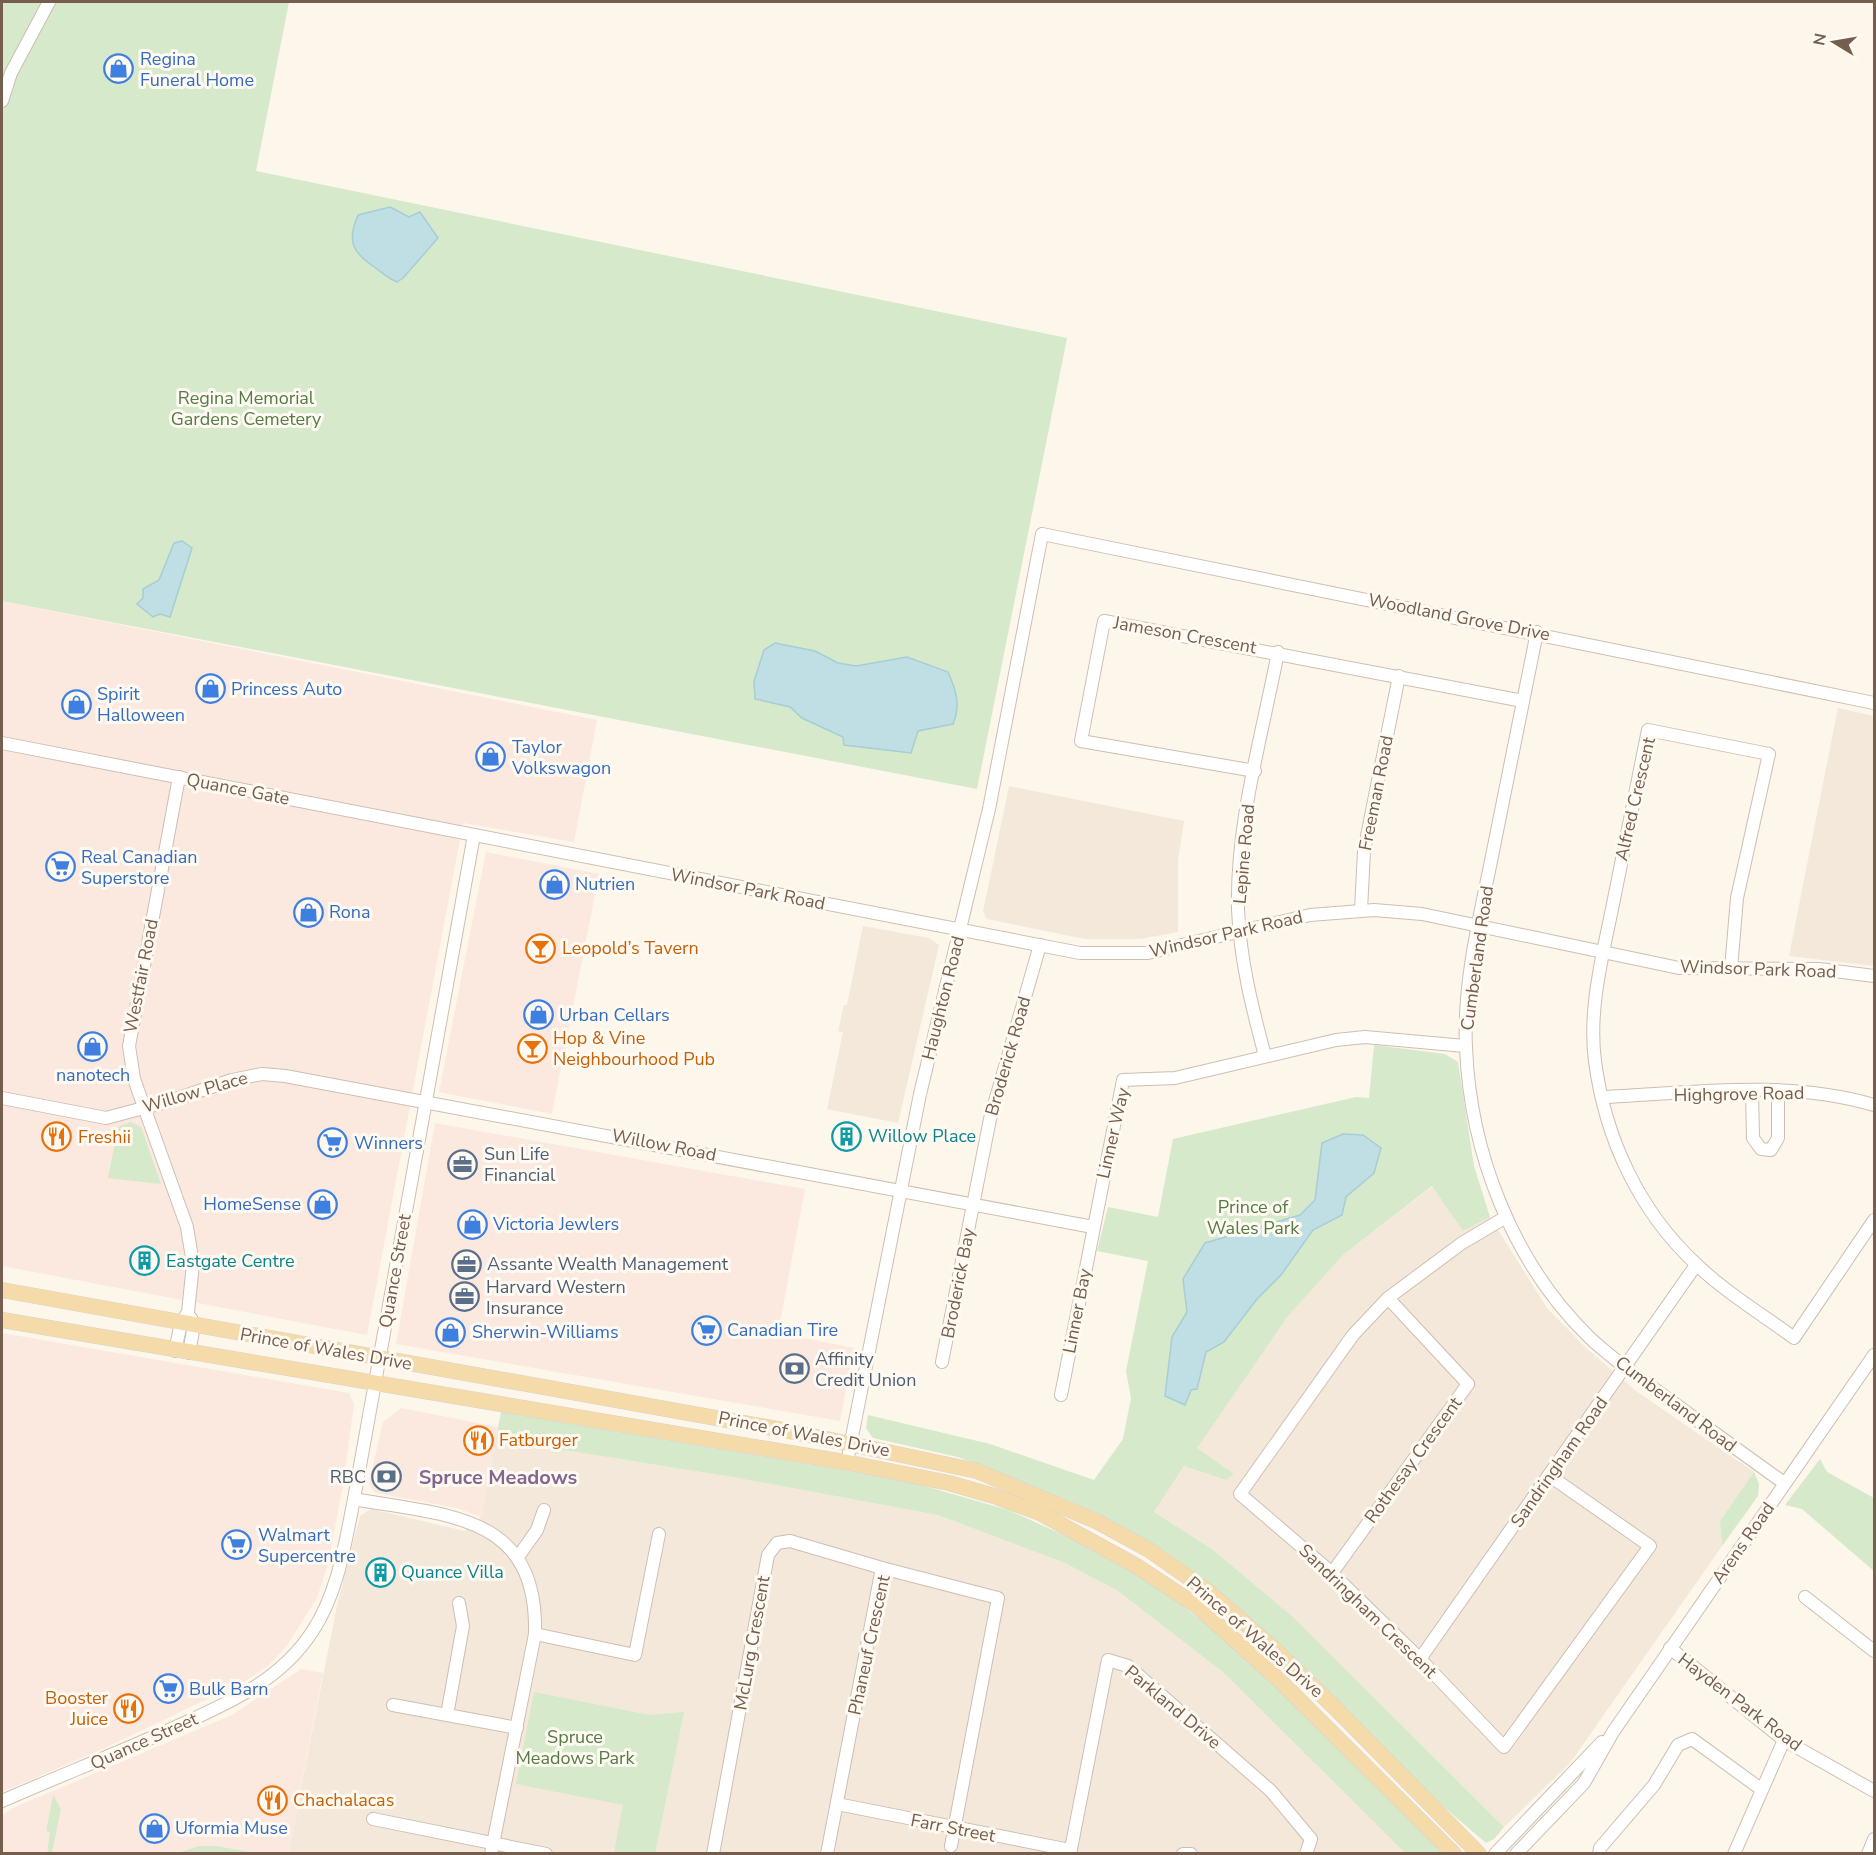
<svg xmlns="http://www.w3.org/2000/svg" width="1876" height="1855" font-family="'Nunito Sans',sans-serif">
<rect width="100%" height="100%" fill="#fcf6eb"/>
<g fill="#f3e8da">
<path d="M1838,708L1874,716V966L1789,956Z"/>
<path d="M1009,786L1184,821L1178,860V932L1140,939H1085L987,919L983,912Z"/>
<path d="M863,926L929,938L939,945L898,1123L827,1109L843,1032L838,1031L844,1005H847Z"/>
<path d="M1433,1186L1463,1231L1490,1217L1547,1308L1585,1347L1636,1391L1754,1472L1720,1521L1722,1546L1570,1763L1504,1827L1293,1617L1212,1549L1154,1512L1184,1466L1226,1480L1234,1474L1196,1448L1288,1316L1343,1255Z"/>
<path d="M496,1439L732,1477L938,1515L1065,1563L1118,1591L1224,1673L1405,1853L288,1854L337,1606L360,1516L371,1509L465,1531L481,1517Z"/>
</g>
<g fill="#fbe9e0">
<path d="M2,601L597,720L574,842L463,823L367,1335L2,1266Z"/>
<path d="M486,852L599,874L552,1114L439,1092Z"/>
<path d="M435,1123L805,1189L778,1333L854,1348L840,1421L396,1344Z"/>
<path d="M2,1333L349,1393L354,1404L343,1485L328,1564L317,1598L286,1647L269,1665L245,1681L105,1748L2,1792Z"/>
<path d="M401,1408L498,1427L481,1517L457,1508L376,1493L371,1488L369,1483L383,1422Z"/>
<path d="M301,1669L323,1673L288,1853H256L217,1846H199L178,1854L52,1853L61,1809L53,1796L46,1830L50,1832L47,1853L2,1854V1815L13,1808L232,1715Z"/>
</g>
<g fill="#d6e9ca">
<path d="M2,2H289L256,171L1067,338L977,789L2,601Z"/>
<path d="M1374,1045L1445,1054L1458,1062L1474,1166L1490,1217L1463,1231L1432,1186L1343,1255L1288,1316L1197,1448L1234,1474L1226,1480L1184,1466L1154,1512L1212,1549L1293,1617L1504,1827L1494,1839L1486,1843L1438,1802L1287,1652L1111,1522L1069,1501L958,1457L873,1438L866,1428L868,1415L990,1444L1094,1480L1123,1439L1131,1398L1126,1371L1148,1261L1097,1251L1108,1207L1158,1217L1173,1139L1356,1097L1369,1098Z"/>
<path d="M130,1122L141,1127L161,1184L108,1178L118,1127Z"/>
<path d="M501,1412L855,1472L921,1485L1008,1510L1086,1545L1163,1590L1237,1649L1443,1853H1405L1224,1673L1118,1591L1065,1563L938,1515L732,1477L496,1439Z"/>
<path d="M1820,1459L1827,1472L1874,1498V1571L1802,1509L1785,1505Z"/>
<path d="M1754,1472L1759,1484L1758,1496L1722,1546L1720,1521Z"/>
<path d="M534,1692L649,1715L684,1712L655,1853H614L623,1805L516,1784Z"/>
<path d="M53,1795L61,1809L52,1853H47L50,1832L46,1831Z"/>
<path d="M199,1846H217L256,1853H178Z"/>
</g>
<g fill="#c0dfe5" stroke="#a7cdd6" stroke-width="1.5">
<path d="M390,207L409,217L420,212L438,238L403,278L397,282C389,279 384,274 377,269C353,253 346,243 358,215Z"/>
<path d="M182,541L192,548L170,617L160,614L153,617L137,604L143,598V589L159,580L174,543Z"/>
<path d="M775,643L815,651L838,663L856,666L907,657L948,672C956,690 961,705 953,724L918,731L911,753L844,745L843,737L802,718L790,707L755,699L754,681L764,650Z"/>
<path d="M1343,1134L1363,1135L1381,1148L1374,1173L1346,1197L1342,1215L1313,1230L1281,1275L1257,1299L1224,1342L1206,1352L1197,1389L1191,1390L1185,1405L1165,1396L1172,1337L1187,1312L1183,1279L1205,1243L1300,1215L1315,1200L1322,1143Z"/>
</g>
<g fill="none" stroke-linecap="round" stroke-linejoin="round">
<defs>
<g id="minor">
<path d="M2,101L11,73L49,2"/>
<path d="M1537,632C1521,710 1506,788 1490,866C1478,924 1463,987 1466,1047C1470,1153 1513,1263 1589,1337C1613,1360 1641,1379 1667,1398C1706,1427 1745,1455 1784,1483"/>
<path d="M2,743L1080,953H1148L1310,915L1374,910L1422,914L1679,968L1819,969L1874,976"/>
<path d="M1255,771L1081,741L1104,621L1523,701"/>
<path d="M1361,910L1364,851L1399,676"/>
<path d="M1731,969L1737,898L1769,754L1648,730C1636,788 1625,846 1613,904C1603,954 1588,1009 1595,1061C1605,1138 1639,1211 1696,1264C1725,1292 1762,1314 1794,1338L1874,1220"/>
<path d="M1265,1056C1252,1007 1240,960 1238,909C1236,823 1262,736 1278,652"/>
<path d="M1752,1091L1753,1138L1761,1149L1771,1150L1778,1138V1090"/>
<path d="M1602,1097C1691,1093 1787,1079 1874,1105"/>
<path d="M2,1098L106,1118L170,1101L232,1080L262,1074L285,1076L1093,1227"/>
<path d="M1506,1217L1462,1243L1388,1298L1353,1335L1240,1494L1332,1573L1420,1659L1504,1747L1650,1546L1550,1476"/>
<path d="M175,1351L181,1323L188,1312L193,1264L187,1227L134,1079L129,1046L179,777"/>
<path d="M189,1353L194,1325L191,1318"/>
<path d="M942,1362L990,1119L1040,945"/>
<path d="M1061,1395L1123,1080L1175,1078L1336,1040L1365,1037L1465,1046"/>
<path d="M847,1462L920,1094L989,809L1042,534L1874,703"/>
<path d="M354,1499C447,1516 538,1513 535,1634L491,1854"/>
<path d="M518,1557L537,1530L544,1510"/>
<path d="M1332,1573L1468,1384L1388,1298"/>
<path d="M1805,1597L1874,1651"/>
<path d="M535,1634L635,1655L659,1534"/>
<path d="M1670,1648L1784,1740L1874,1791"/>
<path d="M1420,1659L1696,1265"/>
<path d="M393,1705L517,1728"/>
<path d="M447,1715L463,1626L459,1603"/>
<path d="M2,1801C57,1777 113,1755 169,1730C223,1705 278,1684 312,1632C338,1593 345,1544 354,1499L474,835"/>
<path d="M837,1804L1070,1850"/>
<path d="M373,1819L546,1854"/>
<path d="M713,1854L768,1555L777,1543L790,1541L882,1568"/>
<path d="M827,1854L882,1568L998,1598L951,1846"/>
<path d="M1070,1854L1108,1660L1128,1666L1271,1791L1311,1839L1306,1854"/>
<path d="M1183,1854H1191"/>
<path d="M1495,1854L1602,1742"/>
<path d="M1516,1854L1584,1783L1613,1732L1874,1355"/>
<path d="M1599,1854L1600,1848L1654,1785L1678,1745L1692,1739L1761,1789"/>
<path d="M1734,1854L1784,1740"/>
<path d="M1868,1854L1874,1839"/>
</g>
<g id="major">
<path d="M2,1290L789,1431L977,1471L1098,1522L1149,1550L1209,1592L1273,1648L1335,1708L1479,1854"/>
<path d="M2,1320L850,1463L949,1483L994,1496L1040,1513L1135,1565L1197,1606L1277,1678L1454,1854"/>
</g>
</defs>
<use href="#minor" stroke="#cebeb1" stroke-width="14"/>
<use href="#major" stroke="#d9d2ce" stroke-width="16"/>
<use href="#minor" stroke="#fff" stroke-width="12"/>
<use href="#major" stroke="#f5dba9" stroke-width="15"/>
</g>
<defs>
<symbol id="shop-ring" viewBox="-11 -11 22 22"><circle r="9.5" fill="#fefaf2" stroke="#3f7fe0" stroke-width="1.5"/><path d="M-5-2.5h2.3a2.7 3.5 0 0 1 5.4 0H5L5.5 6h-11ZM-1.5-2.5h3a1.5 2.3 0 0 0-3 0Z" fill="#3f7fe0"/></symbol>
<symbol id="supermarket-ring" viewBox="-11 -11 22 22"><circle r="9.5" fill="#fefaf2" stroke="#3f7fe0" stroke-width="1.5"/><path d="M-6-5.5h2.5l.6 2H6L4.5 2H-2.5L-4.4-4H-6ZM-1.5 3.2a1.3 1.3 0 1 0 .1 0ZM3 3.2a1.3 1.3 0 1 0 .1 0Z" fill="#3f7fe0"/></symbol>
<symbol id="bar-ring" viewBox="-11 -11 22 22"><circle r="9.5" fill="#fefaf2" stroke="#e8710a" stroke-width="1.5"/><path d="M-6-5H6L.8 .8V4.5H3.5V6h-7V4.5H-.8V.8Z" fill="#e8710a"/></symbol>
<symbol id="building-ring" viewBox="-11 -11 22 22"><circle r="9.5" fill="#fefaf2" stroke="#0f9aa8" stroke-width="1.5"/><path d="M-4-6H4V6H1V3H-1V6H-4ZM-2.5-4.3h1.7v1.8h-1.7ZM.8-4.3h1.7v1.8H.8ZM-2.5-1h1.7V.8h-1.7ZM.8-1h1.7V.8H.8Z" fill="#0f9aa8"/></symbol>
<symbol id="restaurant-ring" viewBox="-11 -11 22 22"><circle r="9.5" fill="#fefaf2" stroke="#e8710a" stroke-width="1.5"/><path d="M-5-6h1v4h1v-4h1v4h1v-4h1v5L-1.5 .5V6h-2V.5L-5-1ZM5-6V6H3V1.5H1.5Q1.5-4 5-6Z" fill="#e8710a"/></symbol>
<symbol id="office-ring" viewBox="-11 -11 22 22"><circle r="9.5" fill="#fefaf2" stroke="#5c6f8a" stroke-width="1.5"/><path d="M-6-3h4V-5.5h4V-3h4V5H-6ZM-1-4.5V-3h2v-1.5ZM-6 0V1H6V0Z" fill="#5c6f8a"/></symbol>
<symbol id="bank-ring" viewBox="-11 -11 22 22"><circle r="9.5" fill="#fefaf2" stroke="#5c6f8a" stroke-width="1.5"/><path d="M-6-4H6V4H-6ZM0-2.3a2.3 2.3 0 1 0 0 4.6a2.3 2.3 0 1 0 0-4.6Z" fill="#5c6f8a"/></symbol>
</defs>
<g fill-rule="evenodd">
<use href="#shop-ring" x="102" y="52" width="33" height="33"/>
<use href="#shop-ring" x="194" y="672" width="33" height="33"/>
<use href="#shop-ring" x="60" y="688" width="33" height="33"/>
<use href="#shop-ring" x="474" y="740" width="33" height="33"/>
<use href="#supermarket-ring" x="44" y="850" width="33" height="33"/>
<use href="#shop-ring" x="538" y="868" width="33" height="33"/>
<use href="#shop-ring" x="292" y="896" width="33" height="33"/>
<use href="#bar-ring" x="524" y="932" width="33" height="33"/>
<use href="#shop-ring" x="522" y="998" width="33" height="33"/>
<use href="#shop-ring" x="76" y="1030" width="33" height="33"/>
<use href="#bar-ring" x="516" y="1032" width="33" height="33"/>
<use href="#building-ring" x="830" y="1120" width="33" height="33"/>
<use href="#restaurant-ring" x="40" y="1120" width="33" height="33"/>
<use href="#supermarket-ring" x="316" y="1126" width="33" height="33"/>
<use href="#office-ring" x="446" y="1148" width="33" height="33"/>
<use href="#shop-ring" x="306" y="1188" width="33" height="33"/>
<use href="#shop-ring" x="456" y="1208" width="33" height="33"/>
<use href="#building-ring" x="128" y="1244" width="33" height="33"/>
<use href="#office-ring" x="450" y="1248" width="33" height="33"/>
<use href="#office-ring" x="448" y="1280" width="33" height="33"/>
<use href="#supermarket-ring" x="690" y="1314" width="33" height="33"/>
<use href="#shop-ring" x="434" y="1316" width="33" height="33"/>
<use href="#bank-ring" x="778" y="1352" width="33" height="33"/>
<use href="#restaurant-ring" x="462" y="1424" width="33" height="33"/>
<use href="#bank-ring" x="370" y="1460" width="33" height="33"/>
<use href="#supermarket-ring" x="220" y="1528" width="33" height="33"/>
<use href="#building-ring" x="364" y="1556" width="33" height="33"/>
<use href="#supermarket-ring" x="152" y="1672" width="33" height="33"/>
<use href="#restaurant-ring" x="112" y="1692" width="33" height="33"/>
<use href="#restaurant-ring" x="256" y="1784" width="33" height="33"/>
<use href="#shop-ring" x="138" y="1812" width="33" height="33"/>
</g>
<g text-anchor="middle" dominant-baseline="central" stroke-width="6" stroke-linejoin="round" paint-order="stroke">
<g font-size="18" fill="#366cbe" stroke="#fefaf2" text-anchor="start">
<text x="140" y="59">Regina<tspan x="140" dy="21">Funeral Home</tspan></text>
<text x="231" y="689">Princess Auto</text>
<text x="97" y="694">Spirit<tspan x="97" dy="21">Halloween</tspan></text>
<text x="512" y="747">Taylor<tspan x="512" dy="21">Volkswagon</tspan></text>
<text x="81" y="857">Real Canadian<tspan x="81" dy="21">Superstore</tspan></text>
<text x="575" y="884">Nutrien</text>
<text x="329" y="912">Rona</text>
<text x="559" y="1015">Urban Cellars</text>
<text x="93" y="1075" text-anchor="middle">nanotech</text>
<text x="354" y="1143">Winners</text>
<text x="301" y="1204" text-anchor="end">HomeSense</text>
<text x="493" y="1224">Victoria Jewlers</text>
<text x="727" y="1330">Canadian Tire</text>
<text x="472" y="1332">Sherwin-Williams</text>
<text x="258" y="1535">Walmart<tspan x="258" dy="21">Supercentre</tspan></text>
<text x="189" y="1689">Bulk Barn</text>
<text x="175" y="1828">Uformia Muse</text>
</g>
<g font-size="18" fill="#557b48" stroke="#fefaf2">
<text x="246" y="398">Regina Memorial<tspan x="246" dy="21">Gardens Cemetery</tspan></text>
<text x="1253" y="1207">Prince of<tspan x="1253" dy="21">Wales Park</tspan></text>
<text x="575" y="1737">Spruce<tspan x="575" dy="21">Meadows Park</tspan></text>
</g>
<g font-size="18" fill="#765e4f" stroke="#fefaf2">
<text transform="translate(1459 617) rotate(11)">Woodland Grove Drive</text>
<text transform="translate(1185 635) rotate(10)">Jameson Crescent</text>
<text transform="translate(238 789) rotate(11)">Quance Gate</text>
<text transform="translate(1376 793) rotate(-79)">Freeman Road</text>
<text transform="translate(1635 799) rotate(-77)">Alfred Crescent</text>
<text transform="translate(1244 854) rotate(-85)">Lepine Road</text>
<text transform="translate(748 889) rotate(11)">Windsor Park Road</text>
<text transform="translate(1226 934) rotate(-13)">Windsor Park Road</text>
<text transform="translate(1477 958) rotate(-82)">Cumberland Road</text>
<text transform="translate(1758 969) rotate(2)">Windsor Park Road</text>
<text transform="translate(141 976) rotate(-79)">Westfair Road</text>
<text transform="translate(943 998) rotate(-76)">Haughton Road</text>
<text transform="translate(1008 1056) rotate(-74)">Broderick Road</text>
<text transform="translate(195 1092) rotate(-16)">Willow Place</text>
<text transform="translate(1739 1094) rotate(-1)">Highgrove Road</text>
<text transform="translate(1113 1133) rotate(-77)">Linner Way</text>
<text transform="translate(664 1145) rotate(11)">Willow Road</text>
<text transform="translate(395 1271) rotate(-80)">Quance Street</text>
<text transform="translate(958 1283) rotate(-79)">Broderick Bay</text>
<text transform="translate(1077 1311) rotate(-79)">Linner Bay</text>
<text transform="translate(326 1349) rotate(10)">Prince of Wales Drive</text>
<text transform="translate(1676 1404) rotate(37)">Cumberland Road</text>
<text transform="translate(804 1434) rotate(11)">Prince of Wales Drive</text>
<text transform="translate(1413 1460) rotate(-54)">Rothesay Crescent</text>
<text transform="translate(1559 1462) rotate(-55)">Sandringham Road</text>
<text transform="translate(1743 1543) rotate(-55)">Arens Road</text>
<text transform="translate(1368 1611) rotate(44)">Sandringham Crescent</text>
<text transform="translate(1255 1637) rotate(41)">Prince of Wales Drive</text>
<text transform="translate(752 1643) rotate(-80)">McLurg Crescent</text>
<text transform="translate(869 1645) rotate(-78)">Phaneuf Crescent</text>
<text transform="translate(1740 1702) rotate(37)">Hayden Park Road</text>
<text transform="translate(1173 1707) rotate(40)">Parkland Drive</text>
<text transform="translate(144 1741) rotate(-24)">Quance Street</text>
<text transform="translate(953 1828) rotate(11)">Farr Street</text>
</g>
<g font-size="18" fill="#c56008" stroke="#fefaf2" text-anchor="start">
<text x="562" y="948">Leopold’s Tavern</text>
<text x="553" y="1038">Hop &amp; Vine<tspan x="553" dy="21">Neighbourhood Pub</tspan></text>
<text x="78" y="1137">Freshii</text>
<text x="499" y="1440">Fatburger</text>
<text x="108" y="1698" text-anchor="end">Booster<tspan x="108" dy="21">Juice</tspan></text>
<text x="293" y="1800">Chachalacas</text>
</g>
<g font-size="18" fill="#0d838f" stroke="#fefaf2" text-anchor="start">
<text x="868" y="1136">Willow Place</text>
<text x="166" y="1261">Eastgate Centre</text>
<text x="401" y="1572">Quance Villa</text>
</g>
<g font-size="18" fill="#4e5e75" stroke="#fefaf2" text-anchor="start">
<text x="484" y="1154">Sun Life<tspan x="484" dy="21">Financial</tspan></text>
<text x="487" y="1264">Assante Wealth Management</text>
<text x="486" y="1287">Harvard Western<tspan x="486" dy="21">Insurance</tspan></text>
<text x="815" y="1359">Affinity<tspan x="815" dy="21">Credit Union</tspan></text>
<text x="366" y="1477" text-anchor="end">RBC</text>
</g>
<g font-size="20" font-weight="bold" fill="#846791" stroke="#fefaf2">
<text x="498" y="1477">Spruce Meadows</text>
</g>
</g>
<rect width="1876" height="1855" fill="none" stroke="#765e4f" stroke-width="6"/>
<g transform="translate(1834 42) rotate(281)" stroke="#fefaf2" stroke-width="4.5" paint-order="stroke">
<path d="M0-4.5L10 22L0 15L-10 22Z" fill="#765e4f"/>
<text y="-9" font-size="16" font-weight="bold" text-anchor="middle" fill="#765e4f">N</text>
</g>
</svg>
